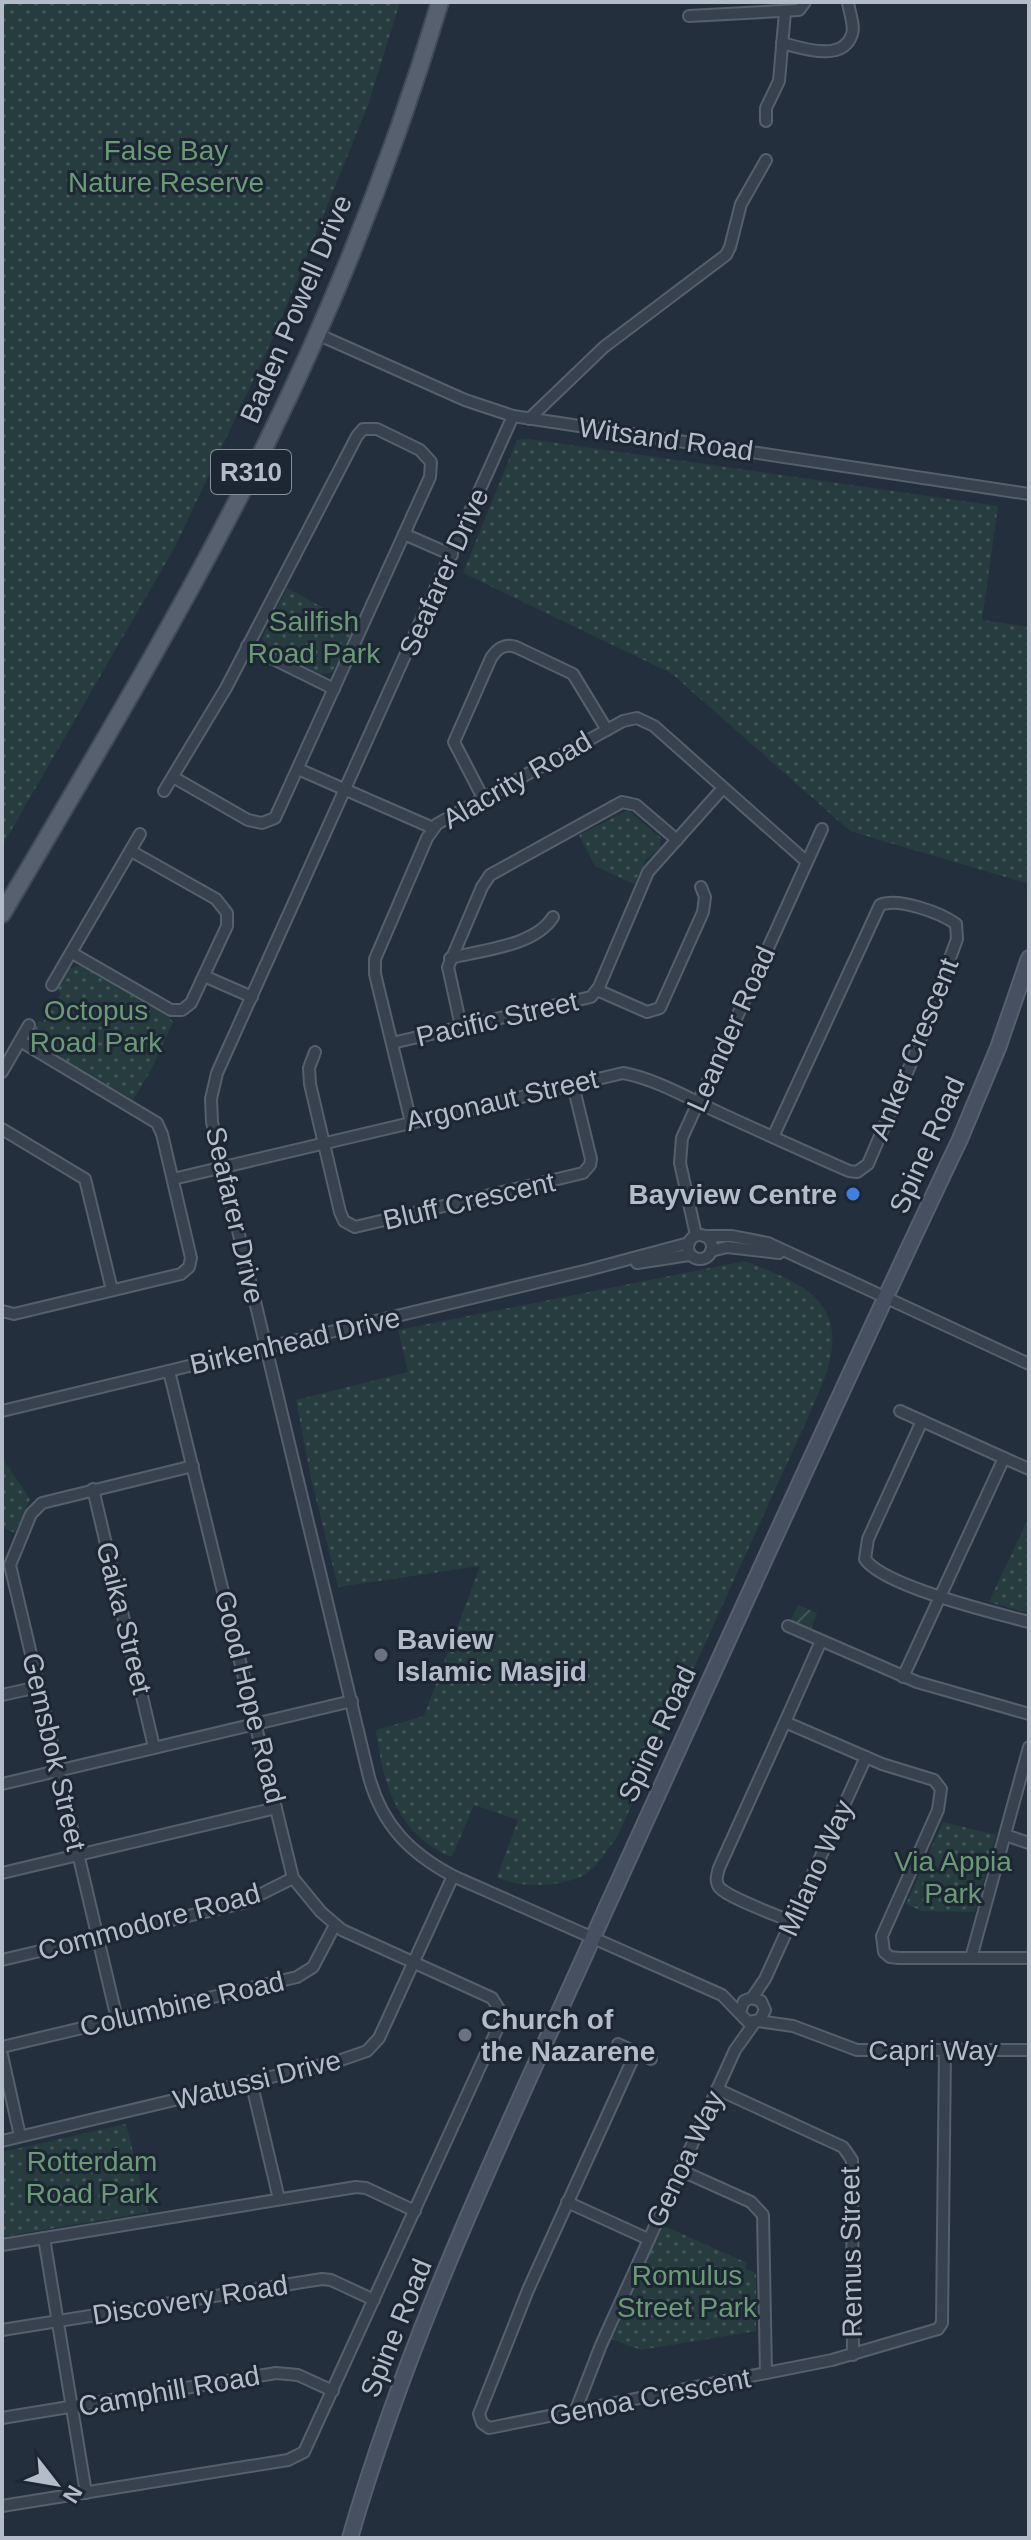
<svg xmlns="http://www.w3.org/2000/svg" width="1031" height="2540" font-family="Arial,sans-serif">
<defs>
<pattern id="grass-dots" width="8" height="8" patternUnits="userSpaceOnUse" patternTransform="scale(2)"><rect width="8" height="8" fill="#263c3f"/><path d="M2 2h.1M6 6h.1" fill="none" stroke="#435659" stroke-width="1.8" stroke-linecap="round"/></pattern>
<pattern id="garden-furrows" width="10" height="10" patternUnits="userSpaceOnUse" patternTransform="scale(2)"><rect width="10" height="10" fill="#263c3f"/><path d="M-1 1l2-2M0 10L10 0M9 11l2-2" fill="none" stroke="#435659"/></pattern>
</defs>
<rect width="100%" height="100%" fill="#242f3e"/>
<g fill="url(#grass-dots)">
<path d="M2,2H400L368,105L277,329L176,545L2,846Z"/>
<path d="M529,439L998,506L982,620L1029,627V884L850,831L671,673L463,573L517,440Z"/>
<path d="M287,588L355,625L337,667L330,673L320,674L266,646L262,638Z"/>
<path d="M628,810L661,838L660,848L646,860L634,884L595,866L579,835Z"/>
<path d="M76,966L82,967L169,1017L173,1022L152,1068L133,1100L34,1043C30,1034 33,1028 39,1021L43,1022L61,993L57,990L69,969Z"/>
<path d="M745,1261C795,1281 846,1297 829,1363C825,1380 816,1398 809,1415L617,1837C608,1848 596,1869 584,1875C561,1887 519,1889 497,1877L518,1820L474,1805L452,1857C397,1835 383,1784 376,1730L424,1716L480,1566L338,1587L311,1478L296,1400L408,1372L398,1330Z"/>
<path d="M2,1458L30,1499L15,1533L2,1527Z"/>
<path d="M1029,1517V1613L989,1602Z"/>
<path d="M943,1822L996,1835L975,1912L922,1911L906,1904Z"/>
<path d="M126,2124L148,2212L2,2237V2152Z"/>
<path d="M662,2225L747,2263L745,2269L756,2273V2331L641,2350L612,2339Z"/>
</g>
<path fill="url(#garden-furrows)" d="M798,1605L817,1613L811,1629L791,1620Z"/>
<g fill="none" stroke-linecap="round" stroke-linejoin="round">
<defs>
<g id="minor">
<path d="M689,16L799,10L805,2"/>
<path d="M782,43C802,48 843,63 852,34C855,26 849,11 848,2"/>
<path d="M766,121V108L779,81L785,12"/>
<path d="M317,334L465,400L513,416L1029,494"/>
<path d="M513,416L217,1073L211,1099L212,1122L369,1777C382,1825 410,1853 453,1876L722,1995L748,2022L760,2020L765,2010L761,2001L752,1998L744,2001L740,2012"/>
<path d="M529,419L604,347L726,255L730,247L741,204L766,160"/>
<path d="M404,534L452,555"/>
<path d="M247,646L334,689"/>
<path d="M298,769L433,828"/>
<path d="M164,791L226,688L357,436L363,429H377L420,450L431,462L430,477L275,818L262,823L248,820L173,777"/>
<path d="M483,798L454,742L491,658C497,649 504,643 516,647L573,674L607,730"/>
<path d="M72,953L171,1010H182L191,1003L227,926V913L216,899L131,851"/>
<path d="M450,958C482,950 535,946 553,917"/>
<path d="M204,976L252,997"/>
<path d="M52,985L140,834"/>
<path d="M597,990L647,1012L660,1008L703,912L705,897L701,887"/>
<path d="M461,1026L448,967L482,887L490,875L622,802L636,805L677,840"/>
<path d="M392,1043L591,997L599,987L648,872L723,788"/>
<path d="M315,1052L309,1068L310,1084L340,1212L344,1221L355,1227L583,1173L590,1165L591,1159L573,1085"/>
<path d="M2,1072L29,1025"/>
<path d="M411,1122L375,974V959L427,838L437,824L623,721L637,718L654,726L807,862"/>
<path d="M2,1129L85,1179L112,1290"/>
<path d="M173,1179L623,1073C656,1079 690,1099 720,1113C763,1133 806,1152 849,1171L857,1172L868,1164L915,1054L957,939L956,924C941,913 898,897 880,905L773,1137"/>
<circle cx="700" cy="1247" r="12"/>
<path d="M696,1235L680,1163L682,1138L822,829"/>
<path d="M704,1236H732L768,1243L1029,1364"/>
<path d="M711,1251L727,1247L779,1253"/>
<path d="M637,1263L689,1255"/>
<path d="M2,1311L14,1314L181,1274L189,1267L191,1258L162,1134L157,1123L20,1041"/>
<path d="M2,1411L588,1270L689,1243"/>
<path d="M900,1411L1004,1458"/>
<path d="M922,1421L868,1539L865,1559C883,1586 994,1613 1029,1622"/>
<path d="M93,1489L154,1747"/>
<path d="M788,1626L917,1682L1029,1714"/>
<path d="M903,1677L1004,1458L1029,1469"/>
<path d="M2,1695L38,1687"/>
<path d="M785,1722L821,1641"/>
<path d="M2,1784L352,1701"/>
<path d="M1005,1835L1029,1843"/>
<path d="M2,1873L276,1808"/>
<path d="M792,1922C777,1915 728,1898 719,1887C715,1881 717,1875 719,1868L785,1722L882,1764L934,1780L941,1789L938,1810L882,1936L884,1952L890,1957L899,1958H1029"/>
<path d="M971,1958L1029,1747"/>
<path d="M2,1960L243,1903L293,1878"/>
<path d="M752,1998L765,1979L866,1757"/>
<path d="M117,2019L10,1565L31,1514L42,1503L193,1466"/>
<path d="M758,2021L793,2026L857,2050H1029"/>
<path d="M618,2044L651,2059"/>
<path d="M2,2047L297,1977L313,1967L335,1925"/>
<path d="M636,2052L528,2290L479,2414L482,2423L489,2428L832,2360L938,2329L942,2323L945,2050"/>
<path d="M2,2055L20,2136"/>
<path d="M251,2081L279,2199"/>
<path d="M717,2089L843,2147L852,2160V2171L853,2355"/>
<path d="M2,2141L338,2061L367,2051L379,2038L453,1876"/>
<path d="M680,2170L751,2202L763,2215L766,2373"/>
<path d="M567,2202L648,2239"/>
<path d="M44,2238L86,2493"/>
<path d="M2,2245L356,2187L366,2188L415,2211"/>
<path d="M2,2330L322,2279L331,2280L374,2300"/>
<path d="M575,2412L601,2345L735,2050L755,2022"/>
<path d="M2,2418L276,2373L298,2375L333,2391"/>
<path d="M2,2506L288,2460L304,2452L500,2023L502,2014L492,1998L342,1930L321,1912L293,1878L169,1371"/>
</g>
<path id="secondary" d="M350,2538C408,2336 499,2145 585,1955C709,1682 832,1409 960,1139L998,1048L1029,958"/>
<path id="primary" d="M2,914C94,758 188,602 268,440C337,299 395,152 440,2"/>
</defs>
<use href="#minor" stroke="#565f6c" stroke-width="14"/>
<use href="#secondary" stroke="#565f6c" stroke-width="18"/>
<use href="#primary" stroke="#414a57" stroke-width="20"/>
<use href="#minor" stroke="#38414e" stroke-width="10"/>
<use href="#secondary" stroke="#465061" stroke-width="14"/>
<use href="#primary" stroke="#56606e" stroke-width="16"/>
</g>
<circle fill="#3f7fe0" stroke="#1d2633" stroke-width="3" cx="853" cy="1194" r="8"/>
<g fill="#6b7280" stroke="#1d2633" stroke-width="3">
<circle cx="381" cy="1655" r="8"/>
<circle cx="465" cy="2035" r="8"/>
</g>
<g text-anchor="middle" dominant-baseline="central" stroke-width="6" stroke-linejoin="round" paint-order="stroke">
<rect fill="#1d2633" stroke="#878f9c" stroke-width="2" x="211" y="450" width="80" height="44" rx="6"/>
<g font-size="26" font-weight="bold" fill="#b4bcc9">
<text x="251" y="472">R310</text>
</g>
<g font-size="28" fill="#6b9a76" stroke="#1d2633">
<text x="166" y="150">False Bay<tspan x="166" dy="32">Nature Reserve</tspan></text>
<text x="314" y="621">Sailfish<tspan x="314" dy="32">Road Park</tspan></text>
<text x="96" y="1010">Octopus<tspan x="96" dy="32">Road Park</tspan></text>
<text x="953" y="1861">Via Appia<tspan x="953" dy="32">Park</tspan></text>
<text x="92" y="2161">Rotterdam<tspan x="92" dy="32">Road Park</tspan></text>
<text x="687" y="2275">Romulus<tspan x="687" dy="32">Street Park</tspan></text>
</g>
<g font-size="28" fill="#b4bcc9" stroke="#1d2633">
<text transform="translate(296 309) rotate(-67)">Baden Powell Drive</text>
<text transform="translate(666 439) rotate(8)">Witsand Road</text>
<text transform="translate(444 572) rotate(-66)">Seafarer Drive</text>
<text transform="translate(517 780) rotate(-30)">Alacrity Road</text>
<text transform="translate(497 1019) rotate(-13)">Pacific Street</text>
<text transform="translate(731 1029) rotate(-66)">Leander Road</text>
<text transform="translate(914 1049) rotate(-68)">Anker Crescent</text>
<text transform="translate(502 1100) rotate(-13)">Argonaut Street</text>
<text transform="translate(927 1145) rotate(-66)">Spine Road</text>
<text transform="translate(469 1201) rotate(-13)">Bluff Crescent</text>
<text transform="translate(235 1215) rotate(77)">Seafarer Drive</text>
<text transform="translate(295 1341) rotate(-13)">Birkenhead Drive</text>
<text transform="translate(124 1618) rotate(76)">Gaika Street</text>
<text transform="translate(250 1697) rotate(76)">Good Hope Road</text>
<text transform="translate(657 1734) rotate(-65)">Spine Road</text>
<text transform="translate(54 1752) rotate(77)">Gemsbok Street</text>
<text transform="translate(816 1868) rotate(-66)">Milano Way</text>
<text transform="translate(149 1922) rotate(-15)">Commodore Road</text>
<text transform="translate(182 2004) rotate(-13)">Columbine Road</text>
<text x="933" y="2050">Capri Way</text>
<text transform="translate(257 2080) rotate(-14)">Watussi Drive</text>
<text transform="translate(685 2159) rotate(-65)">Genoa Way</text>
<text transform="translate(851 2252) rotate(-91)">Remus Street</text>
<text transform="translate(190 2300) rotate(-9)">Discovery Road</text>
<text transform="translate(396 2328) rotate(-68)">Spine Road</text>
<text transform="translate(169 2391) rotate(-10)">Camphill Road</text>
<text transform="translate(650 2397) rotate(-11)">Genoa Crescent</text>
</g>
<g font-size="28" font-weight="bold" fill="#b4bcc9" stroke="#1d2633" text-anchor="start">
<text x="837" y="1194" text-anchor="end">Bayview Centre</text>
<text x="397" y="1639">Baview<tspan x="397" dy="32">Islamic Masjid</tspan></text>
<text x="481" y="2019">Church of<tspan x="481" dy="32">the Nazarene</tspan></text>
</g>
</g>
<rect width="1031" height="2540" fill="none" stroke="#b4bcc9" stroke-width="8"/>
<g transform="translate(56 2484) rotate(121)" stroke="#1d2633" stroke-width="6" paint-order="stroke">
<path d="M0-6L14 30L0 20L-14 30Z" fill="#b4bcc9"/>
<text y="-12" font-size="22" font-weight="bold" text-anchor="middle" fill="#b4bcc9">N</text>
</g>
</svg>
